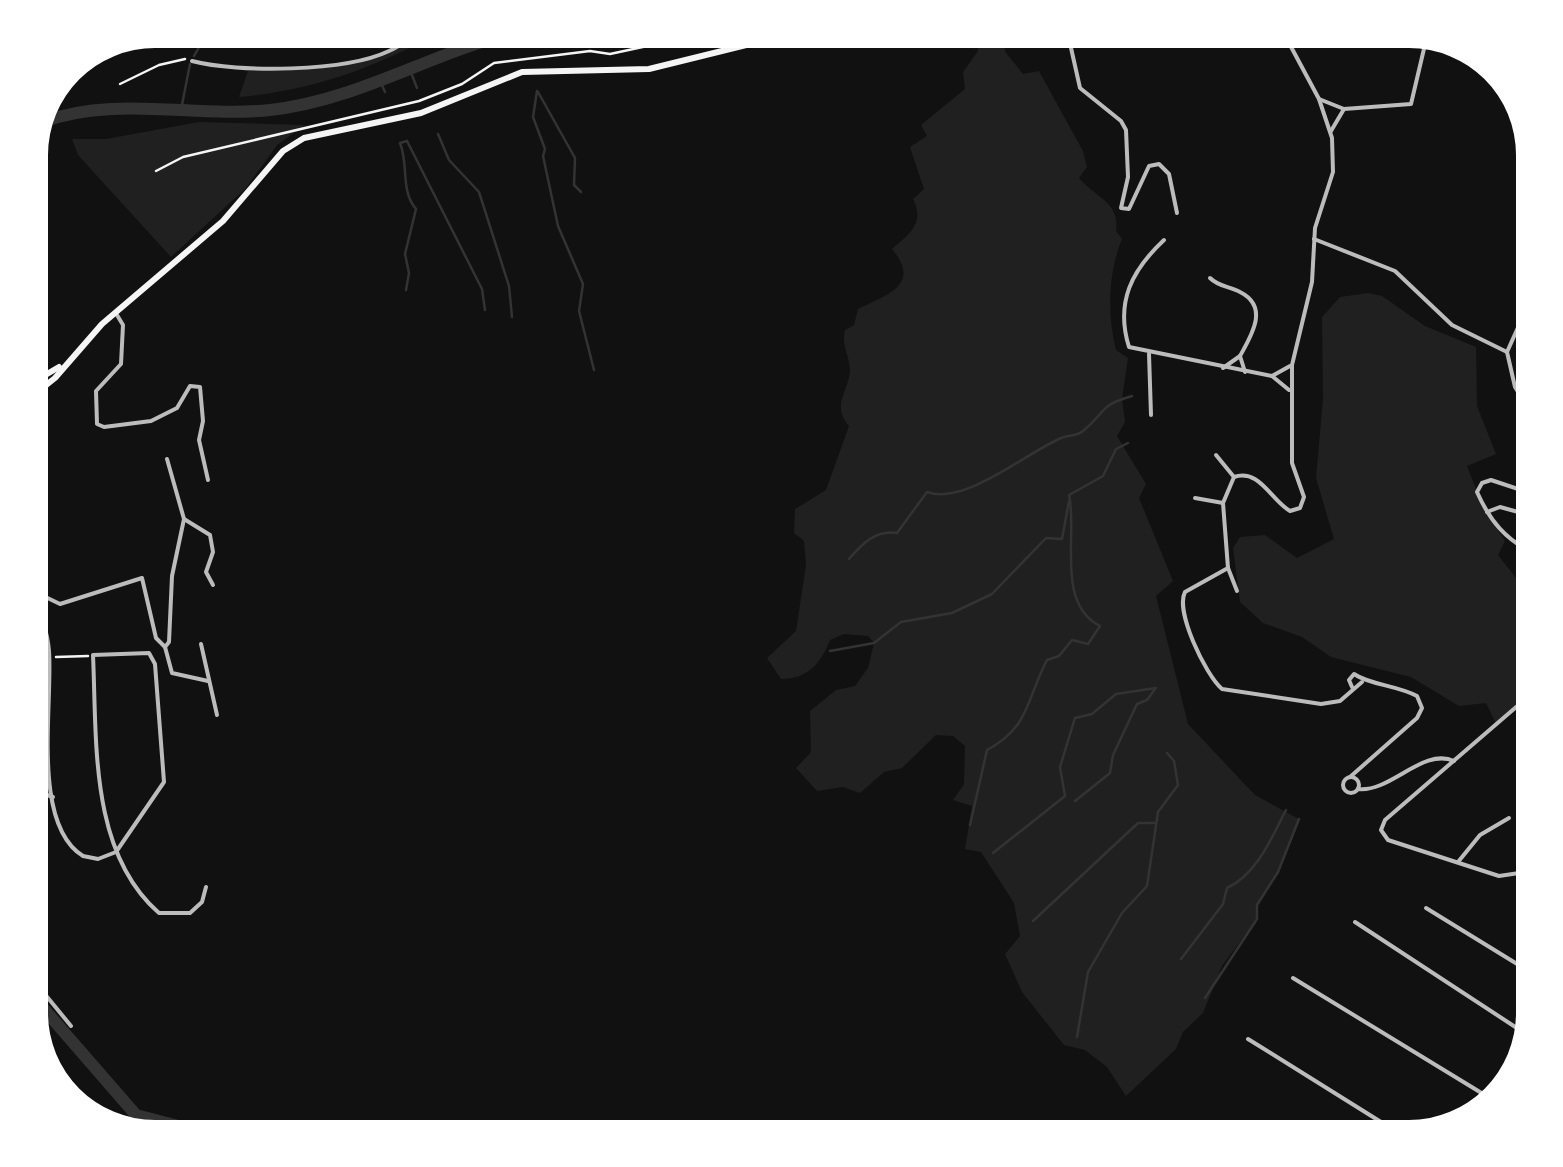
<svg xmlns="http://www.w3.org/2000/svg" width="1563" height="1167" font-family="'Open Sans',sans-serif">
<rect width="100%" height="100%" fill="#111"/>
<g fill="#202020">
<path d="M434,30H444C377,67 315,90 239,97L248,71C326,69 364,71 434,30Z"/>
<path d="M978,30H999L1006,53L1023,74L1039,71L1083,151L1087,167L1079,178C1096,198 1120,202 1116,231L1122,239C1108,273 1107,315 1116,350L1128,358L1122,399L1125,422L1117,436L1146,484L1139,498L1173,581L1156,596L1188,724L1255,795L1299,819L1278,872L1257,905V919L1222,966L1203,1013L1183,1032L1176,1049L1126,1096L1107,1067L1085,1050L1064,1045L1022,992L1005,954L1020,936L1014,903L981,852L965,849L972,806L953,800L964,784L965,746L953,736L936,735L902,768L884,772L860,793L843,787L817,791L796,768L811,752L810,711L836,690L855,686L868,668L874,643L868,636L844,634L830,640C821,663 808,679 781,679L767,658L796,631L806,565L804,541L794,533L795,509L826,490L849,426C831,405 848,393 850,371C850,356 841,347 845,330L854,325L858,309C887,295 922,285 892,249C910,234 925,223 913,199L924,189L910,147L927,136L921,125L965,89L963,72L978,51Z"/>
<path d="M199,122L305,125L277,145L246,188L171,257L78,155L72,139H106Z"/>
<path d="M1368,293L1382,296L1425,326L1476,347L1477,406L1496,454L1467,466L1484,509L1505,541L1498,555L1516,578L1533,585V689L1527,701L1496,724L1486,703L1459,706L1411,677L1331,657L1302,637L1263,623L1240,602L1233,548L1240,537L1265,535L1297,558L1334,539L1316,478L1323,399L1322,317L1340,297Z"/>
</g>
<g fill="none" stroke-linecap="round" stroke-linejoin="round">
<g stroke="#333" stroke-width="2.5">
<path d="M500,35L510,46"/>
<path d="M194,56L209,30"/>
<path d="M410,70L417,88"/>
<path d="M381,83L385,92"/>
<path d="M537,91L533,117L545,149L543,156L558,226L583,284L579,311L594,370"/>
<path d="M538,92L575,158L574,185L581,192"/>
<path d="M181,110L190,64"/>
<path d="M45,116L46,121"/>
<path d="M438,134L449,160L479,192L509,286L512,317"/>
<path d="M407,141L482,289L485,310"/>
<path d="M406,290L409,273L405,254L416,209C400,190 409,165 400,143L407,141"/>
<path d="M849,559C862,544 875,530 897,533L927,492C964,506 1026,453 1061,438C1068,435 1078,436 1083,431C1107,412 1097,406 1132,396"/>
<path d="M830,651L874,643L901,622L952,613L992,594L1046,538L1062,539L1069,501"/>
<path d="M1075,801L1110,773L1113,755L1137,704L1147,700L1155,689"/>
<path d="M970,825L987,750C1030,727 1026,700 1047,660L1059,656L1072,640L1088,644L1100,626C1055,603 1078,534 1069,495L1103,476L1116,449L1128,443"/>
<path d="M993,853L1065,796L1060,767L1075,718L1092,714L1116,694L1156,688"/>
<path d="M1033,921L1138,823H1156"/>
<path d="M1181,959L1223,904L1227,888C1257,874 1272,837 1286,810"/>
<path d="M1205,998L1257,919V905L1278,872L1299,819"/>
<path d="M1077,1037L1088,972L1122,913L1147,886L1158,812L1178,785L1174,761L1167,753"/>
</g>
<g stroke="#333" stroke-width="12">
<path d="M42,122C116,95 193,118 270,110C361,100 437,49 525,30"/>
<path d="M30,993L136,1115L186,1128L192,1137"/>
</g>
<g stroke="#f5f5f5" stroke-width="2.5">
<path d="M120,84L159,65L185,59"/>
<path d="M156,171L183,157L419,101L462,84L494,63L590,51L610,54L722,30"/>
<path d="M56,657L88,656"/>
</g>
<g stroke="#bcbcbc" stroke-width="4">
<path d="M1067,30L1080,88L1121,121L1126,130L1128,177L1121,208L1129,209L1149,166L1159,164L1169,174L1177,213"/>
<path d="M1282,30L1319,99L1332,138L1333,172L1315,228L1312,282L1292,365V463L1304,497L1300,508L1290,511C1271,500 1259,468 1234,477L1223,503L1228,568L1185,592C1175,611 1205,674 1222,689L1321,704L1340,701L1362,682"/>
<path d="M192,61C238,73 345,72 389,51C401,46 412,36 423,30"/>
<path d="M1319,99L1344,109L1411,104L1427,36"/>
<path d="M1331,131L1344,109"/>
<path d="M1314,239L1395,271L1452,325L1507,352L1515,387L1533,416"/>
<path d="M1164,240C1132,270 1115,302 1129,347L1272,376L1289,390"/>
<path d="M1210,278C1219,287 1229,286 1240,292C1270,307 1251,336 1240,356L1245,372"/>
<path d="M117,315L123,325L121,364L96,391L97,424L104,427L151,421L177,408L190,386L200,387L203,421L199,440L208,480"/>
<path d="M1507,352L1533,294"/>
<path d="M1149,354L1151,415"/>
<path d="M1223,368L1240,356"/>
<path d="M1272,376L1290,366"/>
<path d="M1216,455L1234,477"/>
<path d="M1533,494L1491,480L1482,483L1477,492C1490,521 1505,539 1533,553"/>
<path d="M1195,498L1223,503"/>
<path d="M1487,512L1500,507L1533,516"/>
<path d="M184,519L210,535L213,552L206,572L213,585"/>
<path d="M1228,568L1237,591"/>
<path d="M30,585C38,607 47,627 49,651C53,705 31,824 83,856L98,859L116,852L164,782L155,664L149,653L93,655C97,741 89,852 159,913H190L202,902L206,887"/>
<path d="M33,591L60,604L142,578L156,638L165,647L169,642L172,576L184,519L167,459"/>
<path d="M201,644L217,715"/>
<path d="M165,647L172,673L208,681"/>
<path d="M1533,682L1522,702L1385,820L1381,830L1388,840L1499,876L1533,871"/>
<path d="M1350,777L1417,718L1422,708L1417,696C1396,685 1370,685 1354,674L1349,680L1352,687"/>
<circle cx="1351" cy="785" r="8"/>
<path d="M30,789L53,797"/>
<path d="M1358,789C1390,793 1423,747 1454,761"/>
<path d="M1458,862L1480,835L1509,818"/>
<path d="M1426,908L1522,967"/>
<path d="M1355,922L1526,1034"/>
<path d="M30,976L71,1026"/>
<path d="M1293,978L1493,1100"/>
<path d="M1529,1023C1537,986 1505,943 1533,911"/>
<path d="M1248,1039L1405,1137"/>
<path d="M1505,1090L1514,1069"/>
</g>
<g stroke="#f5f5f5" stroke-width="6">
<path d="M30,384L59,367"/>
<path d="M30,398L55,378L102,324L223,221L283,151L304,138L421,113L522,72L649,69L807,30"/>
</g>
</g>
<path d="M0 0H1563V1167H0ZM155 48H1409A107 107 0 0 1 1516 155V1013A107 107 0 0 1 1409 1120H155A107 107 0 0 1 48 1013V155A107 107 0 0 1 155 48Z" fill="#fff" fill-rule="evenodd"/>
</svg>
